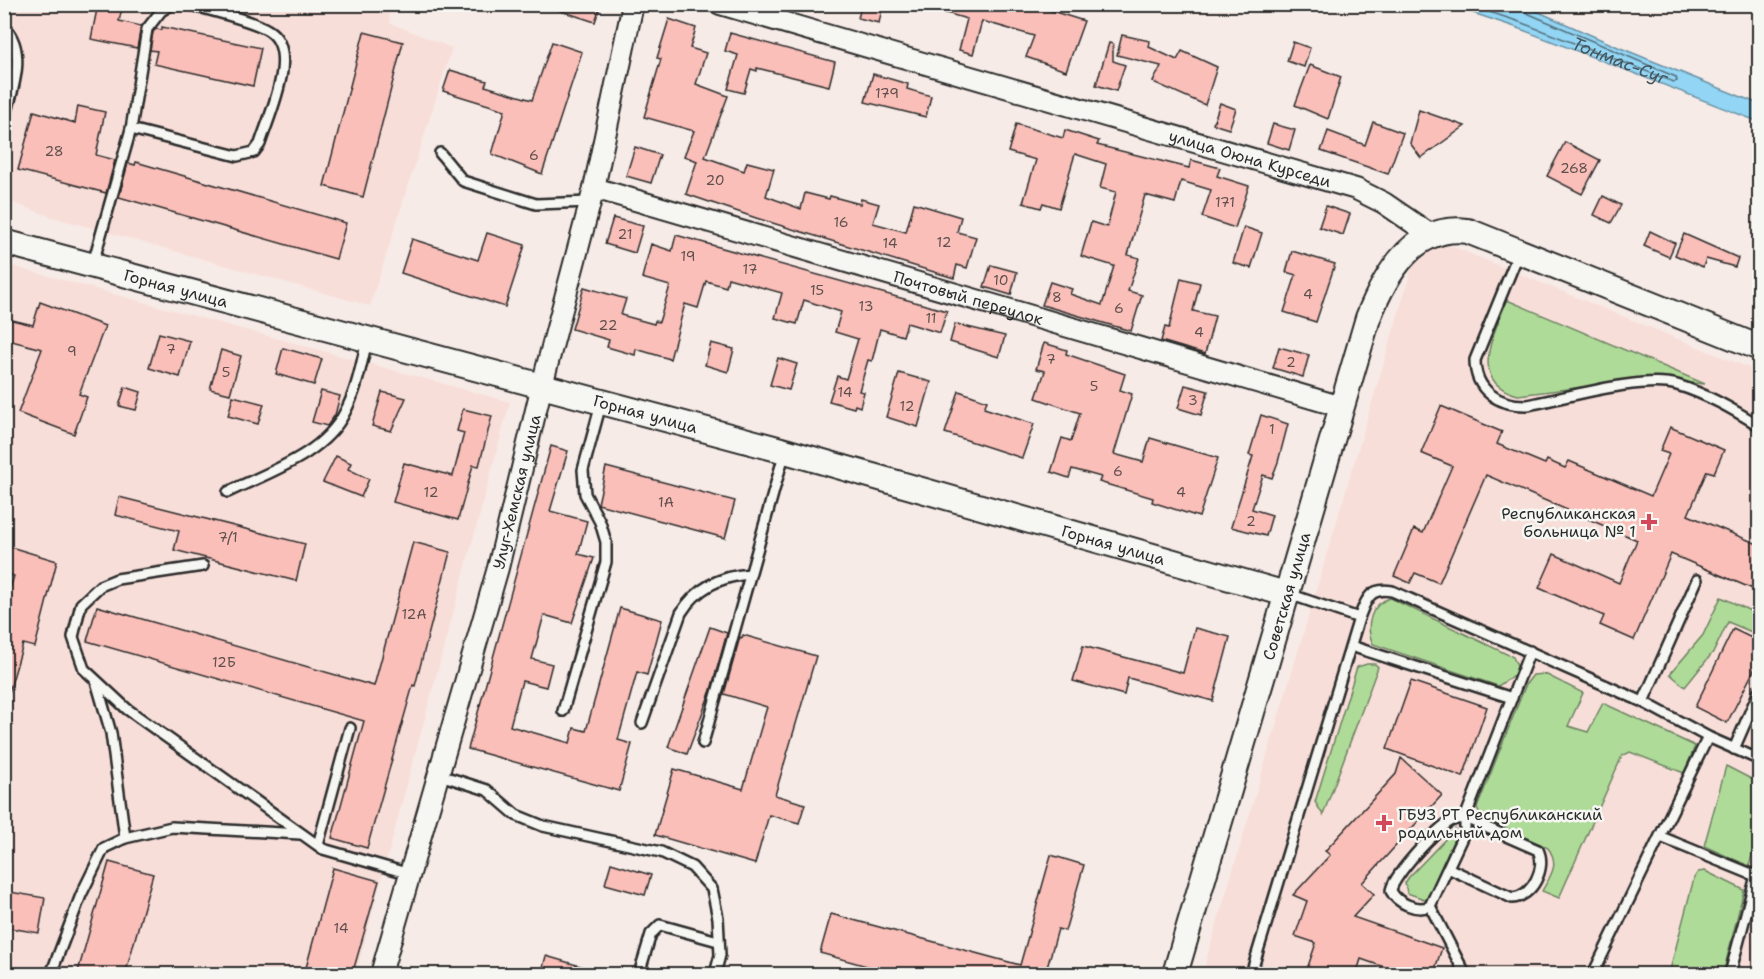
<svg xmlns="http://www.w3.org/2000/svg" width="1764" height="979" font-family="'Shantell Sans',sans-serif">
<rect width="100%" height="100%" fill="#f7ebe7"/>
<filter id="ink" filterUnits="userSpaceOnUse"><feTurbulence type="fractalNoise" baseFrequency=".0167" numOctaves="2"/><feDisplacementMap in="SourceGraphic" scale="12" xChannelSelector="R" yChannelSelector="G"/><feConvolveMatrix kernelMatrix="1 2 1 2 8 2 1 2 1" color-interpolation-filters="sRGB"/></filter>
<g filter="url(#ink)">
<g fill="#f8ded9">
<path d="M5,5H388L390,23L452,48L370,306L49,216L5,200Z"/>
<path d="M1422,234L1759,372V974H1202Z"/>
<path d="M4,264L510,402L356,974H5Z"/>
</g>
<g fill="#afdb99" stroke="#6d8362" stroke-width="1.5">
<path d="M1507,300L1705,384L1649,379L1518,395C1466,382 1495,333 1507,300Z"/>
<path d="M1721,597L1759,615V635L1728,622L1714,651L1685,687L1670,674L1703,635Z"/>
<path d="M1390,598L1513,657L1517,666L1515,675L1498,686L1373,644C1365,627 1370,604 1390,598Z"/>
<path d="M1367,664H1375L1378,667L1323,815L1315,802L1357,667Z"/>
<path d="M1545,674L1583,693L1568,726L1588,732L1603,703L1695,746L1684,773L1630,752L1622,756L1559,898L1542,891C1551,875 1560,864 1548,848L1482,817L1477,808L1526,684L1533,675Z"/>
<path d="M1726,766L1759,783V831L1749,866L1704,846Z"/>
<path d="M1455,829L1457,832L1427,900L1407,893L1405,883L1409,877Z"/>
<path d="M1705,871L1744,890L1723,974H1669L1694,878L1698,872Z"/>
</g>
<path fill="#92d5f4" stroke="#6991a4" stroke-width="1.5" d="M1433,5H1523L1618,47L1759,104V122L1515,27L1470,12Z"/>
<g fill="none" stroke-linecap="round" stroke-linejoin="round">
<path stroke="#546f7b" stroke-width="1.5" id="s1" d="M1465,4L1517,21L1674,82L1677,81L1676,77L1527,13L1523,4"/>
</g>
<g fill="#fbbfb9" stroke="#2b2b2b" stroke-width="1.5">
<path d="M98,4H123L119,21L141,26L137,48L91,39Z"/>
<path d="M553,4H601L595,22L552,8Z"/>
<path d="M862,4H883L879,23L858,18Z"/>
<path d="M932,4H1029L1084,21L1066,71L1026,57L1034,36L982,21L973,54L959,50L967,19L932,9Z"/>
<path d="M669,19L696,28L690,48L706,53L696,84L728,96L705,157L744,171L747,162L774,169L766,196L801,209L805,193L829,199L830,196L860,204L861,199L879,204L873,223L906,232L914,203L961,217L957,232L976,237L967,268L957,265L954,278L756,218L686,194L697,161L684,156L694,131L644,117L661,59L657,58Z"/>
<path d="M162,27L261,48L253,86L154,64L157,51L150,50L153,32L156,29L162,30Z"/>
<path d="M364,32L403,42L363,197L324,186Z"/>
<path d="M730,33L835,62L829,86L757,68V71L751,69L744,93L728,89L738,55L725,51Z"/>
<path d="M1122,35L1150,41L1149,47L1177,60L1182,51L1217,67L1205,105L1153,82L1161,66L1117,55Z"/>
<path d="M552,42L582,52L542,174L492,154L505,110L443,91L450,70L487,81L485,86L532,100Z"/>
<path d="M1293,42L1310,48L1304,67L1287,61Z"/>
<path d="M1109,43L1113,44V61L1125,65L1116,91L1096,85Z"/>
<path d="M1310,65L1341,77L1328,119L1295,105Z"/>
<path d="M873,74L908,84L907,89L931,96L926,117L865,102Z"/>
<path d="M1220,103L1236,109L1229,129L1213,124Z"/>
<path d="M78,106L105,112L96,155L115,160L106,193L18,170L34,111L75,123Z"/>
<path d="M1419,110L1465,126L1421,158L1410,143Z"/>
<path d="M1373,122L1403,133L1388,174L1321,151L1328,131L1365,145Z"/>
<path d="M1016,124L1063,138L1065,130L1099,141L1097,145L1189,168L1191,160L1220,168L1217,176L1249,186L1235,228L1202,217L1211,190L1181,181L1175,203L1145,195L1128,255L1139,258L1128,291L1142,295L1131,331L1042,305L1050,282L1072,289L1070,294L1102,305L1114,266L1081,256L1091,222L1107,227L1116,192L1100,188L1106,164L1075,154L1059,208L1043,203L1041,208L1023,203L1036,160L1008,152Z"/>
<path d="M1273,124L1295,130L1289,150L1267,143Z"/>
<path d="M1565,142L1600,160L1582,194L1547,176Z"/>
<path d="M635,147L660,155L651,183L626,176Z"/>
<path d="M136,162L346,223L336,259L119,197L128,163L135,165Z"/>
<path d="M1603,196L1621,205L1611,223L1594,215Z"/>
<path d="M1326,206L1350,214L1343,235L1319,227Z"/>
<path d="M613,218L643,226L635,253L605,244Z"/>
<path d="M1244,227L1262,233L1251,268L1233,263Z"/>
<path d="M1650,231L1675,243L1669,257L1644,246Z"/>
<path d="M487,233L525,245L505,307L401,273L412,239L478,260Z"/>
<path d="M1684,234L1738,258L1735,267L1706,259L1703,267L1675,255Z"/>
<path d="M676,235L947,311L940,333L907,323L903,336L880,329L872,361L868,360L859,391L864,392L860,407L855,405L854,408L829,401L837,376L846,379L858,339L835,332L841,312L804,300L797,324L775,318L782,293L728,278L726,287L706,281L698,308L685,304L670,359L636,349L635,355L607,347L609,340L572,329L584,287L626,299L621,315L654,324L655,321L659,322L670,286L642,278L651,244L672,251Z"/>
<path d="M1292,251L1335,264L1316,322L1284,312L1296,275L1286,272Z"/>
<path d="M991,265L1017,272L1011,295L984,287Z"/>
<path d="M1181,278L1200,283L1193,311L1215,316L1205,354L1161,341L1165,327L1169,328Z"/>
<path d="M40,302L105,326L79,394L87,397L74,434L18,413L42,349L4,339V318L33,325Z"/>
<path d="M955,324L1005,336L999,357L950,342Z"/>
<path d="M159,333L190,341L180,377L149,368Z"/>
<path d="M711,343L734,349L728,372L705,365Z"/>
<path d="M1044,343L1067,350L1066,354L1125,374L1120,390L1132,394L1114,454L1143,462L1150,438L1218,458L1199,517L1152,502L1153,498L1099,482L1101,477L1072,469L1069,478L1051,472L1062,438L1071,441L1080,413L1036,398L1045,371L1036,369Z"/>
<path d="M1279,347L1309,355L1303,377L1273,368Z"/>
<path d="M283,348L322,359L314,385L276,374Z"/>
<path d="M221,350L241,356L230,394L210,389Z"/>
<path d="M778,358L797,364L789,390L770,385Z"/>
<path d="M899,373L931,382L918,427L886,417Z"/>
<path d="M1185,385L1208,391L1201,415L1178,408Z"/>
<path d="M125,387L141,392L136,410L119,406Z"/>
<path d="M321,391L340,396L335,415L327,426L312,422Z"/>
<path d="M959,391L987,401L984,408L1034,424L1022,458L945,433Z"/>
<path d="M382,392L406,398L391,431L372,426Z"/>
<path d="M233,396L264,404L258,424L228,416Z"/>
<path d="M1441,406L1502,432L1497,444L1545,464L1547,460L1565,468L1569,461L1651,496L1669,454L1660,451L1670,427L1724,450L1714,473L1707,471L1688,515L1760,545V592L1671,554L1634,640L1600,625L1604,616L1539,588L1554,554L1619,583L1637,540L1486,475L1439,583L1415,573L1410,583L1394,576L1414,529L1423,533L1452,466L1421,453Z"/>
<path d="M463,409L492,416L479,466L473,465L458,520L393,502L404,463L453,476L464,433L457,431Z"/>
<path d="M1261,415L1288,424L1278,462L1272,478L1263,475L1252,509L1272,515L1266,536L1231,527L1253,456L1249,455Z"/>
<path d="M551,446L568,451L550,511L587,521L578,554L594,558L572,623L544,615L532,659L552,664L546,687L522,681L510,726L570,743L574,728L586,731L620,608L662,620L647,675L637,672L618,740L632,744L619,791L468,749Z"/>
<path d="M336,456L351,463L348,469L369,479L361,497L323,482Z"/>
<path d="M606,467L735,501L725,538L598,504Z"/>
<path d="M119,497L305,544L296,581L174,550L179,531L115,515Z"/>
<path d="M413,542L450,552L415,686L413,685L367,848L332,838L364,721L87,641L97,606L374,686Z"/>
<path d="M4,545L57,561L35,647L23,644L9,692L4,691V607L14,576L4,573Z"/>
<path d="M710,627L727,633L711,690L687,754L668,747Z"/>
<path d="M1195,628L1230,637L1213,701L1128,678L1124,695L1073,681L1083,646L1183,673Z"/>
<path d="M1733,629L1760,642V658L1727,723L1695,707Z"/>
<path d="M743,635L816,656L775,795L805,804L799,823L769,815L755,864L655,835L674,769L743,789L767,707L724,694L740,637L742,638Z"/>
<path d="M1411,681L1487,707L1463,777L1387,749Z"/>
<path d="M1401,758L1442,795L1362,883L1374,894L1353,917L1442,948L1433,975H1407L1361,959L1356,975H1305L1316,943L1295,936L1307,901L1293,895L1330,855L1325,851L1396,774Z"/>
<path d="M1051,855L1084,865L1065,931L1058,929L1045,975H899L820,953L831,914L1020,965Z"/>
<path d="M109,862L153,874L125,975L107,971L106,975H77Z"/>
<path d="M611,863L651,875L645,895L605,884Z"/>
<path d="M333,868L379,881L352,975H304Z"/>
<path d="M4,891L45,898L39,933L4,927Z"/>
<path d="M546,956L594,970L593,975H553L542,971Z"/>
</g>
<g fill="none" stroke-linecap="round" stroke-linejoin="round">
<defs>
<g id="service">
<path d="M4,27C29,52 11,93 4,123"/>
<path d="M131,129L237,156L254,152L260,144C269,115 301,50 268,30C250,19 210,11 189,4"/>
<path d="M440,153L463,181L536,204L590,202"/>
<path d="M1519,252L1475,360C1475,391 1499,406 1528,405C1565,398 1643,375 1677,385C1707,394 1734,410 1760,426"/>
<path d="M93,263L131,129L147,29L161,11L172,4"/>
<path d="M228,492C268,472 324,455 345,412C357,390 361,365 367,341"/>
<path d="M203,566L117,579L100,586L81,604L73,637L84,669L127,709L323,849L410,874"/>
<path d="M1359,618C1366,600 1369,587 1392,591L1643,702L1708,737L1760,760"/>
<path d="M1351,646L1512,698"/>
<path d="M96,681L111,733L125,838"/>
<path d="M1643,702L1697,580"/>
<path d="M563,711L606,562V542L600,522L585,494L583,470L601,404"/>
<path d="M642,723L681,613C697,587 721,576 750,574"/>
<path d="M703,743L785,451"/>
<path d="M1734,749L1760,689"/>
<path d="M440,775L487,790L516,815L543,826L661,852L692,867L712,889L718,918L720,955L715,974"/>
<path d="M1661,837L1756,876"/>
<path d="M318,845L350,728"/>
<path d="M1448,868L1512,898C1532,897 1547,868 1538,850L1465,818C1460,818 1455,819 1451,821C1438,827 1391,878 1391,891C1397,903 1417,912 1430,906L1465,831V818L1530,651"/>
<path d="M1430,906L1465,974"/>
<path d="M51,974L81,895L104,848L125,838L172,827L300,834"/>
<path d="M639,974L651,934L660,925L718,941"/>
<path d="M1251,974L1359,618L1289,594"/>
<path d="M1593,974L1708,737"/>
<path d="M1730,974L1756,876L1760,872"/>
</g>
<g id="minor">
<path id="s2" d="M720,4L1356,189L1384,203L1431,235"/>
<path id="s3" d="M594,188L1342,407"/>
<path id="s4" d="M381,974L498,568L542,385L594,188L633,4"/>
</g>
<g id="tertiary">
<path id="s5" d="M4,242L785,451L1286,594"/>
<path id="s6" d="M1175,974L1368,318C1385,275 1414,223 1468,231L1760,348"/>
</g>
</defs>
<use href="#service" stroke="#2b2b2b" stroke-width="14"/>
<use href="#minor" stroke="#2b2b2b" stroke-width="24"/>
<use href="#tertiary" stroke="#2b2b2b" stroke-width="28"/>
<use href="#service" stroke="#f6f6f2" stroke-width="9"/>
<use href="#minor" stroke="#f6f6f2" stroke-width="20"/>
<use href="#tertiary" stroke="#f6f6f2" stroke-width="24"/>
</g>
</g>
<g fill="#d1495b" stroke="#f6f6f2" stroke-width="2">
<path d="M1646 513h6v6h6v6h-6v6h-6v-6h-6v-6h6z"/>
<path d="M1381 814h6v6h6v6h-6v6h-6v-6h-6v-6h6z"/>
</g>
<g text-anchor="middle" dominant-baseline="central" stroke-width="5" stroke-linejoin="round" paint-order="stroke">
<g font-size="14" fill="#5f504e">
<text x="887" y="93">179</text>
<text x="54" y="151">28</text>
<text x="534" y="155">6</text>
<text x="1574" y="168">268</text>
<text x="715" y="180">20</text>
<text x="1225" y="202">171</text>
<text x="841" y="222">16</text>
<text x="625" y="234">21</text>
<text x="944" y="242">12</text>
<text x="890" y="243">14</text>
<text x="688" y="256">19</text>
<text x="750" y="269">17</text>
<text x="1001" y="280">10</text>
<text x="817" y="290">15</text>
<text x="1308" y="294">4</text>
<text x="1057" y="297">8</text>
<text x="866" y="306">13</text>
<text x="1119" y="308">6</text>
<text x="931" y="318">11</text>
<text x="608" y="325">22</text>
<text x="1199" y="332">4</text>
<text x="171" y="349">7</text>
<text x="72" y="351">9</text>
<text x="1051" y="359">7</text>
<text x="1291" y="362">2</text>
<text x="226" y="372">5</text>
<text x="1094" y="386">5</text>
<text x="845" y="392">14</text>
<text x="1193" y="400">3</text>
<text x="907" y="406">12</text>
<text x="1272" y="429">1</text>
<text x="1118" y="471">6</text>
<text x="431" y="492">12</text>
<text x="1181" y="492">4</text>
<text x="666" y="502">1А</text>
<text x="1251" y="521">2</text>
<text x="228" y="537">7/1</text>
<text x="414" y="614">12А</text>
<text x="224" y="662">12Б</text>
<text x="341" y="928">14</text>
</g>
<g font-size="16" fill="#2b2b2b" stroke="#f6f6f2">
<text stroke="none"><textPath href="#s2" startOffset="552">улица Оюна Курседи</textPath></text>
<text stroke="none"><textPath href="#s5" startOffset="178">Горная улица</textPath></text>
<text stroke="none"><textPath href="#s3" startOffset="390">Почтовый переулок</textPath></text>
<text stroke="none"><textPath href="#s5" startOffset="664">Горная улица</textPath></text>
<text stroke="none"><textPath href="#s4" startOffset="501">Улуг-Хемская улица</textPath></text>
<text stroke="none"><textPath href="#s5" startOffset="1150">Горная улица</textPath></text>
<text stroke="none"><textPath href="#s6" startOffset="394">Советская улица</textPath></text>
</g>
<g font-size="16" fill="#2b2b2b" stroke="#f6f6f2" text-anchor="end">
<text x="1636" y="513">Республиканская<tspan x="1636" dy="18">больница № 1</tspan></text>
<text x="1398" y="814" text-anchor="start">ГБУЗ РТ Республиканский<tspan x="1398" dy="18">родильный дом</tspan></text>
</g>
<g font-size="18" font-style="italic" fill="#45565d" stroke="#f6f6f2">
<text stroke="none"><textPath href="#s1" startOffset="165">Тонмас-Суг</textPath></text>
</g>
</g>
<rect width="1764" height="979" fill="none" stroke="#f6f6f2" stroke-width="24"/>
<rect x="12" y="12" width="1740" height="955" fill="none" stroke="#2b2b2b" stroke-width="2" filter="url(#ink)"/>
</svg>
